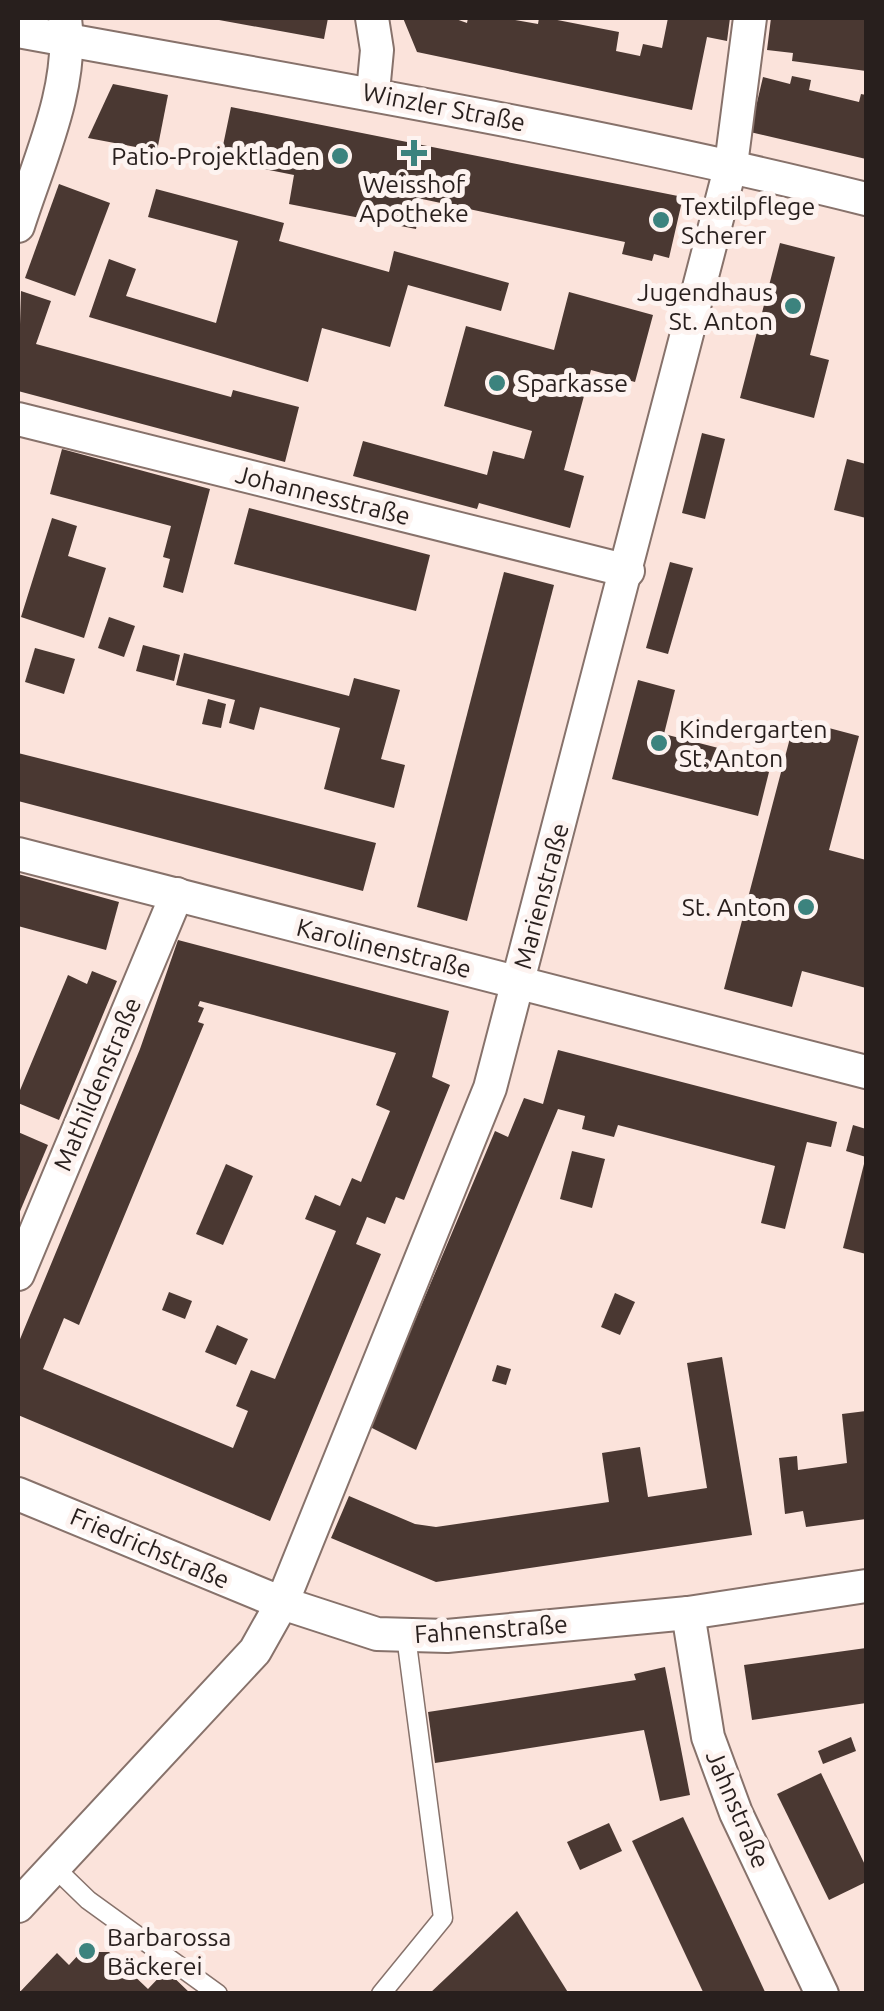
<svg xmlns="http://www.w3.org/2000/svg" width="884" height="2011" font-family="Ubuntu,sans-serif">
<rect width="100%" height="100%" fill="#fbe3db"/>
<g fill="#4a3832" fill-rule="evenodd">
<path d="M208,18H328L324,39Z"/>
<path d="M403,18H453L467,23L468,18H504L538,24L539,18H547L619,32L616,51L640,56L643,44L662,48L668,18H730L727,41L707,37L692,110L417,52Z"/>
<path d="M771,18H866V71L792,61L793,53L767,50Z"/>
<path d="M792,76L811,80L809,90L859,102L861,94L866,95V159L750,132L763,77L790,84Z"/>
<path d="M113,84L168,95L157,151L88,138Z"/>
<path d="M231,107L683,197L669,258L654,254L652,261L622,254L625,242L422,199L416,229L289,204L294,175L220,160Z"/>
<path d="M59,184L110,203L75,296L25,278Z"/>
<path d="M156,189L284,223L279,241L389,272L394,251L509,283L501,311L408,285L390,347L322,328L308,382L89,317L109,259L136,269L126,296L216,323L238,241L148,217Z"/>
<path d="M780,243L835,257L810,355L829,360L814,418L740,398Z"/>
<path d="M21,291L51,301L36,344L231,397L233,390L299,407L285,462L18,391Z"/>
<path d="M569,292L653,315L635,382L591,370L564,470L584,476L570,528L479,503L477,509L353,476L363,441L487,475L493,451L524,459L532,431L444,406L466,326L554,350Z"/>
<path d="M702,433L725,439L705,519L682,513Z"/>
<path d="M62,449L210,489L183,593L163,587L170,559L163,557L171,526L50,494Z"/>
<path d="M847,459L866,464V518L834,510Z"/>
<path d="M249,508L430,555L416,611L234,564Z"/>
<path d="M52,518L77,526L68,556L106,568L84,638L21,617Z"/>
<path d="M670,562L693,568L668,654L646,648Z"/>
<path d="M504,572L554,585L467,921L417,907Z"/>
<path d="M109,617L135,626L124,657L98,648Z"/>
<path d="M143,645L180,655L174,681L136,671Z"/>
<path d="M35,648L75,659L64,694L25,682Z"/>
<path d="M184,653L349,696L354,678L400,690L381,759L405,765L394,808L324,789L340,728L260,707L254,730L229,723L235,700L176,685Z"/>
<path d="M638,680L675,690L664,734L730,751V762L769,772L758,816L612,779Z"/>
<path d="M208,699L226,704L221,728L202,724Z"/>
<path d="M795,719L859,736L829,850L866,860V988L802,971L792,1007L724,989Z"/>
<path d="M18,753L376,843L363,891L18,801Z"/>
<path d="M18,874L119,902L106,950L18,926Z"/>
<path d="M178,940L449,1011L432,1077L450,1085L404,1200L396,1197L385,1224L367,1217L356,1244L381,1254L270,1521L18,1415V1344L140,1049ZM200,1001L396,1053L376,1105L390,1111L361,1182L352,1178L340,1206L315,1195L305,1219L336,1231L275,1379L251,1370L236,1406L248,1411L233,1448L43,1369L64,1318L79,1325L204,1024L198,1022L204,1008L198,1006Z"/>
<path d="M92,971L117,981L59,1120L18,1103V1095L68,975L87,984Z"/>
<path d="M558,1050L837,1122L831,1147L807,1142L785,1229L761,1223L775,1166L618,1125L614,1137L582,1129L585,1116L558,1109L416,1450L370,1427L495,1131L508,1137L524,1098L543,1104Z"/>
<path d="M853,1125L866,1129V1157L846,1151Z"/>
<path d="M18,1132L48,1145L18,1216Z"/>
<path d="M572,1151L605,1159L592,1208L560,1199Z"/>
<path d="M865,1160H866V1254L843,1248Z"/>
<path d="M226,1164L253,1176L223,1245L196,1234Z"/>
<path d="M169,1292L192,1301L185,1319L162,1310Z"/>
<path d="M615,1293L635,1302L620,1335L601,1327Z"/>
<path d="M217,1325L248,1339L236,1365L205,1352Z"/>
<path d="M722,1357L752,1535L436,1582L331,1538L349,1496L415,1524L436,1527L609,1502L602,1453L640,1447L648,1497L707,1488L687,1363Z"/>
<path d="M497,1365L511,1369L506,1385L492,1381Z"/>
<path d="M866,1411V1519L806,1527L803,1511L785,1514L779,1458L797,1456L798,1470L847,1463L842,1414Z"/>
<path d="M866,1648V1703L752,1720L744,1665Z"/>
<path d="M665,1667L690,1795L660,1801L644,1730L435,1763L428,1712L636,1680L634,1674Z"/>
<path d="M851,1737L856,1751L823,1764L818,1751Z"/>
<path d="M821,1773L866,1867V1882L829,1900L777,1794Z"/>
<path d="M683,1817L723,1902L766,1994H704L632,1841Z"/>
<path d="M609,1823L622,1851L580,1870L567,1842Z"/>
<path d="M517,1911L569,1994H429Z"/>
<path d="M81,1952H109L148,1989L166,1970L191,1994H18L57,1953L69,1965Z"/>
</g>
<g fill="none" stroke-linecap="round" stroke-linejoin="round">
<defs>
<g id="lane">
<path d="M54,1867L88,1900L218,1994"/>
<path d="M381,1994L443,1918L406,1636"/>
</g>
<g id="street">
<path d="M372,18L377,50L373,92"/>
<path d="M18,31C302,83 586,129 866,199"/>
<path d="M18,226C39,160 74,87 65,18"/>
<path d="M18,419L628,571"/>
<path d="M18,854L866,1072"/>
<path d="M18,1274L177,894"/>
<path d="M18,1494L282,1603L377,1634L447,1636L688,1613L866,1586"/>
<path d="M688,1613L708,1737L736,1813L822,1994"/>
<path d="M18,1906L255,1651L282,1603L490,1088L731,165L750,18"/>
</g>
</defs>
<use href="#lane" stroke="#87726b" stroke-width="21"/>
<use href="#street" stroke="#87726b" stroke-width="36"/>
<use href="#lane" stroke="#fff" stroke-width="18"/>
<use href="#street" stroke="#fff" stroke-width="32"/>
</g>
<g fill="#3c837e" stroke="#fdf3f0" stroke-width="4">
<path d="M409 138h10v10h10v10h-10v10h-10v-10h-10v-10h10z"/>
<circle cx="340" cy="156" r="10"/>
<circle cx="661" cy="220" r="10"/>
<circle cx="793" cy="306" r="10"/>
<circle cx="497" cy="383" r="10"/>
<circle cx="659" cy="743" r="10"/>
<circle cx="806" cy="907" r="10"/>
<circle cx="87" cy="1951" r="10"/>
</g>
<g text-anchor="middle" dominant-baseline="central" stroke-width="10" stroke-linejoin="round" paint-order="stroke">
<g font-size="25" fill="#281f1d" stroke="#fdf3f0">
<text transform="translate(444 107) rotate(11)">Winzler Straße</text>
<text transform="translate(323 495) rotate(14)">Johannesstraße</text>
<text transform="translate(541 896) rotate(-75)">Marienstraße</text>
<text transform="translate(384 948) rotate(14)">Karolinenstraße</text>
<text transform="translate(97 1084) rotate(-67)">Mathildenstraße</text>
<text transform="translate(150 1548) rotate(23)">Friedrichstraße</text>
<text transform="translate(491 1629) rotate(-4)">Fahnenstraße</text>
<text transform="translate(738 1809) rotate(67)">Jahnstraße</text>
</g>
<g font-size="25" fill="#281f1d" stroke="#fdf3f0" text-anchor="start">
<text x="320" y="156" text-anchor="end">Patio-Projektladen</text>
<text x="414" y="184" text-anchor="middle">Weisshof<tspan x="414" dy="29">Apotheke</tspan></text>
<text x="681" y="206">Textilpflege<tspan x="681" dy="29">Scherer</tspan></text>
<text x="773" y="292" text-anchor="end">Jugendhaus<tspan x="773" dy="29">St. Anton</tspan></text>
<text x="517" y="383">Sparkasse</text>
<text x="679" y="729">Kindergarten<tspan x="679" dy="29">St. Anton</tspan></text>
<text x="786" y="907" text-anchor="end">St. Anton</text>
<text x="107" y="1937">Barbarossa<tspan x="107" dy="29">Bäckerei</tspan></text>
</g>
</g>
<rect width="884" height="2011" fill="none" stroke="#281f1d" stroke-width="40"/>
</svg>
